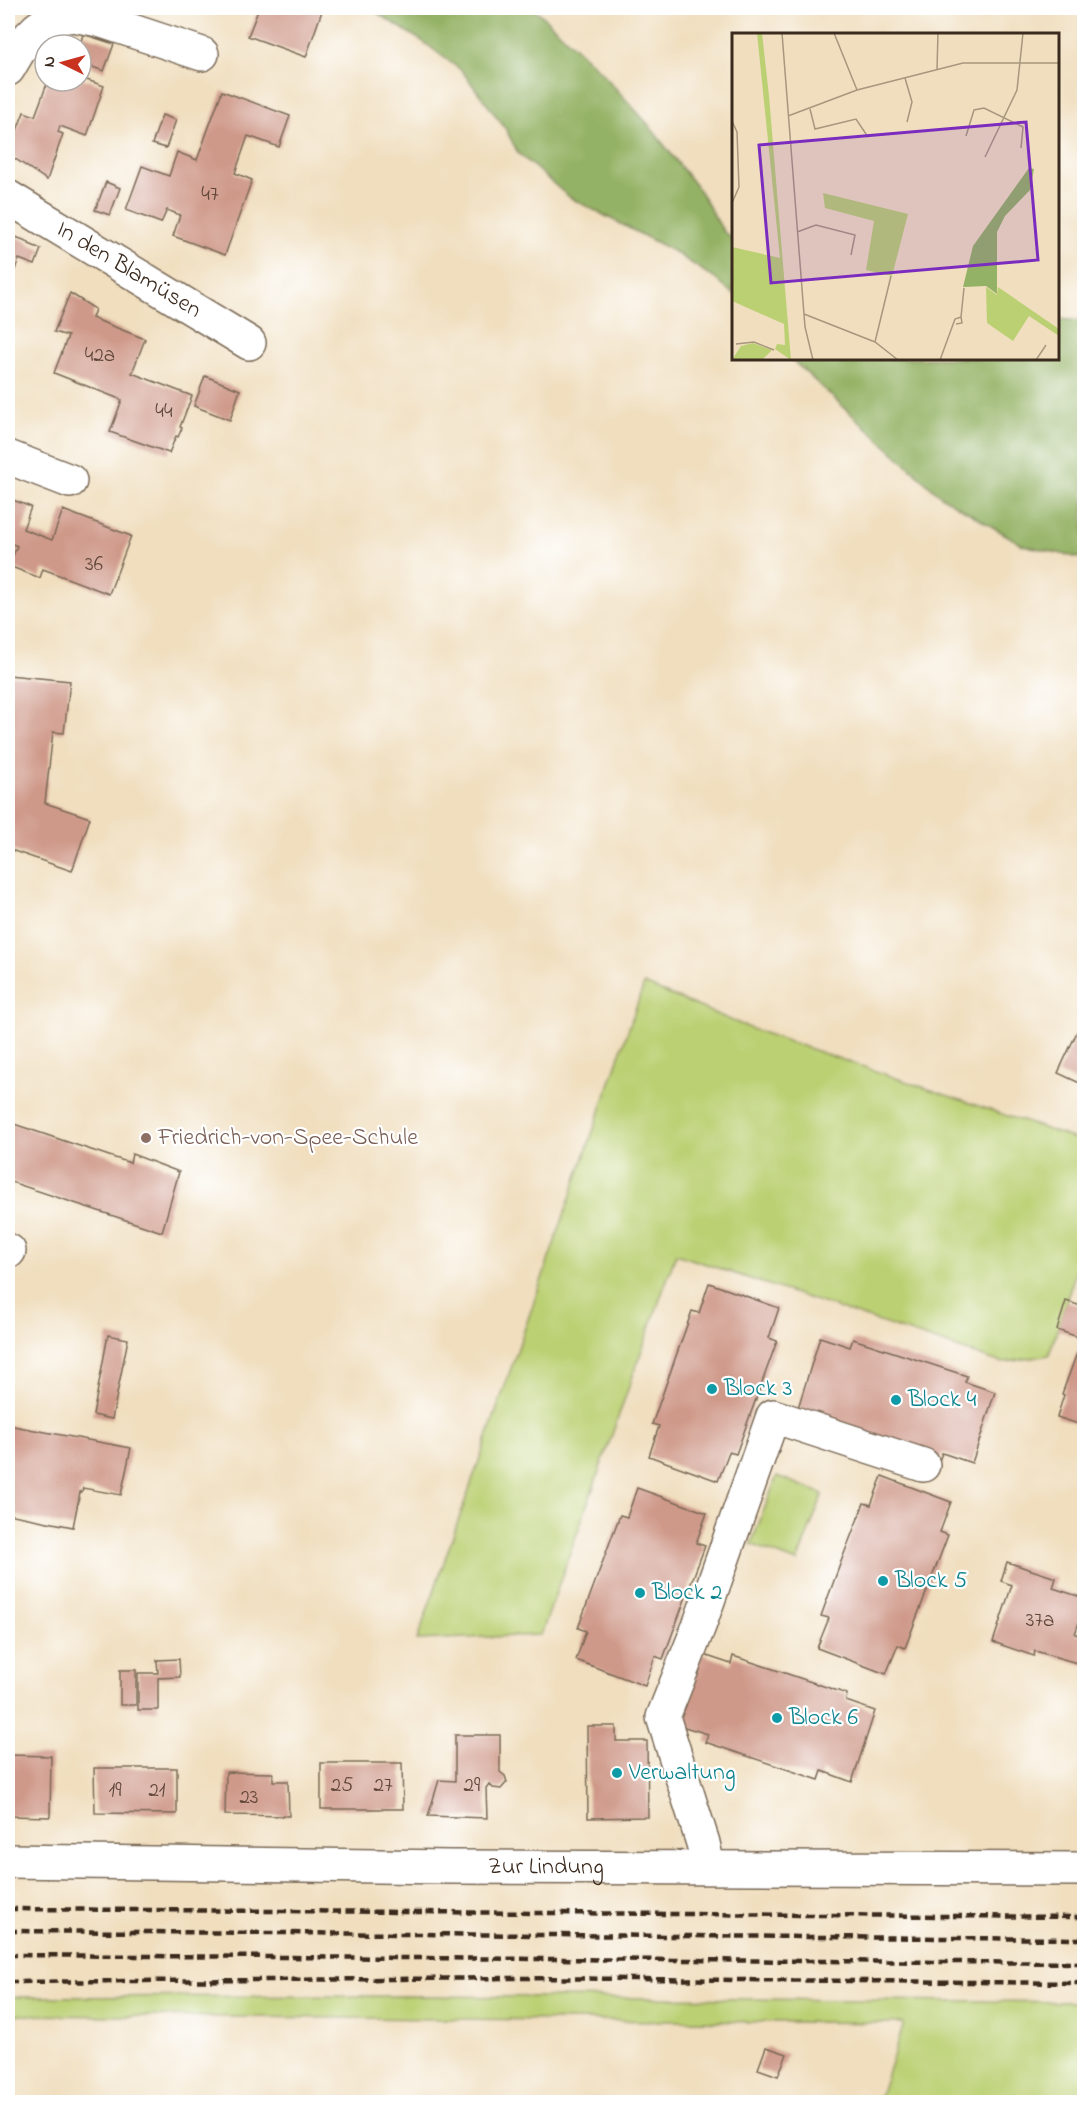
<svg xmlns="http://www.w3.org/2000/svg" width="1092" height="2110" font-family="'Indie Flower',sans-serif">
<rect width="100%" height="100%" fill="#fff"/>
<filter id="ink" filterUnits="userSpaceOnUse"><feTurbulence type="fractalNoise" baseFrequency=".0167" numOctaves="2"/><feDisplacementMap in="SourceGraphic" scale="12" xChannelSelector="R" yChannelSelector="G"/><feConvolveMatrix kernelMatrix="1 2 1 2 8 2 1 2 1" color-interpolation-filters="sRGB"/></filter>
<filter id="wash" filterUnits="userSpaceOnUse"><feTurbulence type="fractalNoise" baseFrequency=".008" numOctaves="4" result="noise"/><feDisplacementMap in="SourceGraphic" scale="24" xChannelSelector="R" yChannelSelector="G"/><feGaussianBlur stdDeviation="1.35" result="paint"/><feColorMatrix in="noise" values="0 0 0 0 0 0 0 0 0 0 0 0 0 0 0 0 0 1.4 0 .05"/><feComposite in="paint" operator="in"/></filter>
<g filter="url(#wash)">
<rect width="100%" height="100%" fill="#f0debe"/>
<g fill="#bbd073" stroke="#7b7d48" stroke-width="1.5">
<path d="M644,984L752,1029L1084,1142V1246L1049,1355L1002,1363L676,1254L541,1635L417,1640Z"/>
<path d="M777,1476L823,1494L797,1562L751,1544Z"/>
<path d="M429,1996L1084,2002V2102H878L904,2023L8,2015V1997Z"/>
</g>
<g fill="#94b265" stroke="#686e42" stroke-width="1.5">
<path d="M369,8H530L537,11L600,71L648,124L701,193L723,231L733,239V294L714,278L673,251L569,197L518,153L505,128L462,71L422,41Z"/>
<path d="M1058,319L1084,321V559L1023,545L942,497L791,359L1058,358Z"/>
</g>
<g id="blocks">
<g fill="#cf9989">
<path d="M259,8H313L322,11L306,57L248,36Z"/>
<path d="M83,34L114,44L104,71L81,63V45H80Z"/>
<path d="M81,78L104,86L87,136L60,126L58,132L63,134L47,180L8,154L24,112L35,116L48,81H81Z"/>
<path d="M222,91L290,116L279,147L248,136L235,173L252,180L225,255L173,236L180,215L167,210L161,223L126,210L142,166L169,176L177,152L197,160Z"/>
<path d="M162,115L176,120L166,148L152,144Z"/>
<path d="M106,182L120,188L110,215L95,210Z"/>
<path d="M8,234L29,242V244L41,249L35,265L19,259L10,283L8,282Z"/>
<path d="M70,293L95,309L92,318L145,339L132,373L192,396L180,427L182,428L178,437L176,436L169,453L110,432L122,400L54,373L68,336L54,332Z"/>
<path d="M205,376L240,390L230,420L194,406Z"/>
<path d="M8,498L31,507L23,529L52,540L63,510L131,536L109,594L43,569L40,578L9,566L17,546L8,542Z"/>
<path d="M8,675L70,681L64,733L53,732L45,803L90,818L72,871L8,849Z"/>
<path d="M1077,1032L1084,1036V1085L1058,1073Z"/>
<path d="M8,1122L130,1163L132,1154L179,1172L162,1232L8,1181Z"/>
<path d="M709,1283L779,1308L769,1338L777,1341L736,1454L729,1452L718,1481L649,1456L659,1426L652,1424L692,1311L699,1313Z"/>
<path d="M1066,1301L1084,1307V1339L1057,1330Z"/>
<path d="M108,1335L128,1339L112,1419L93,1415Z"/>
<path d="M820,1337L850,1347L853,1339L967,1376L965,1382L995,1392L972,1463L942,1453L939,1461L923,1456L798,1408Z"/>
<path d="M1077,1353L1084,1356V1426L1057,1417L1064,1395L1062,1394Z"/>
<path d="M8,1425L131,1448L121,1495L83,1488L82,1492H80L73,1527L8,1514Z"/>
<path d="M882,1476L951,1502L940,1532L948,1535L942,1551L905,1648L898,1645L886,1674L817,1648L829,1618L821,1616L842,1559L864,1503L871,1505Z"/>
<path d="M637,1488L707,1513L696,1543L705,1546L684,1602L663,1659L655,1656L645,1686L576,1660L586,1631L578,1628L620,1515L627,1517Z"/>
<path d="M1007,1562L1056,1578L1053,1588L1084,1598L1081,1609L1083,1610L1075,1634L1084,1637V1665L1035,1651L1034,1656L993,1642L1012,1585L1001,1581Z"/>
<path d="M701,1654L731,1664L733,1656L776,1670L847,1694L846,1701L875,1711L852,1782L822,1771L819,1780L705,1742L708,1734L678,1725Z"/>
<path d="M179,1659L180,1677L158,1678V1710H138V1673H158L157,1660Z"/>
<rect x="120" y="1670" width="16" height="35"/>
<path d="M587,1726H616V1741H647L648,1817L588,1818Z"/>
<path d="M455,1735H500V1772L505,1776L507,1782L501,1789L493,1788L489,1784L486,1788L487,1818L428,1816L439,1780L455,1781Z"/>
<path d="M8,1755L51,1756L50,1817L8,1816Z"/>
<path d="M321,1763H402L403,1809H321Z"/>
<path d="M94,1768H177V1814L95,1813Z"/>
<path d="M226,1772L273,1773V1781H288L289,1816L225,1815Z"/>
<path d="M766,2047L787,2054L778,2076L758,2069Z"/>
</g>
</g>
</g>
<g filter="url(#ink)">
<use href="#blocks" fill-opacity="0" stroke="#7a6956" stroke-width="1.5"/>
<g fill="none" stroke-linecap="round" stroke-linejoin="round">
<defs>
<g id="minor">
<path d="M8,69L24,42L38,28L51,19L73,15L99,20L202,54"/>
<path id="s1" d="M8,197L249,343"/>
<path d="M8,457L70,481"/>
<path d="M8,1252L9,1251"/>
<path id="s2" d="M8,1861L451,1867L1084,1869"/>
<path d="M708,1867L703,1843L663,1717L699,1626L773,1416L923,1465"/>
</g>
</defs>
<use href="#minor" stroke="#7a6956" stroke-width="36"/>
<use href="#minor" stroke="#fff" stroke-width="33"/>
<g stroke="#3b2a1e" stroke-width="4.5" stroke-dasharray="9 4.5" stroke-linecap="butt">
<path d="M8,1909L1084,1917"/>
<path d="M8,1931L1084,1939"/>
<path d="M8,1955L1084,1963"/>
<path d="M8,1982L518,1978L1084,1983"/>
</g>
</g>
</g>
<circle fill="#8d6e63" stroke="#fff" stroke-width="2" cx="146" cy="1138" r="6"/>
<g fill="#0f9aa8" stroke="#fff" stroke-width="2">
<circle cx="712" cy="1389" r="6"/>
<circle cx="896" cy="1400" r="6"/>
<circle cx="883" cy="1581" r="6"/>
<circle cx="640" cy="1593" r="6"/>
<circle cx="777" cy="1718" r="6"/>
<circle cx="617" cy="1773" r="6"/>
</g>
<g text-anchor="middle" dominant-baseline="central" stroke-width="4.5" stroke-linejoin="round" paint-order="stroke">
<g font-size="21" fill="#604639">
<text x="210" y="195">47</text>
<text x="100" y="356">42a</text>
<text x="164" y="412">44</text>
<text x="94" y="565">36</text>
<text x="1040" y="1621">37a</text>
<text x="342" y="1786">25</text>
<text x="383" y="1786">27</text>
<text x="472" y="1786">29</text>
<text x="115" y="1791">19</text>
<text x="157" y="1791">21</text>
<text x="249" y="1798">23</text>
</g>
<g font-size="24" fill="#3b2a1e" stroke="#fff">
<text stroke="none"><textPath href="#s1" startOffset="141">In den Blamüsen</textPath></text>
<text stroke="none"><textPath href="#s2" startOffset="538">Zur Lindung</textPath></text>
</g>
<g font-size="24" fill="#785e54" stroke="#fff" text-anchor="start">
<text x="158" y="1138">Friedrich-von-Spee-Schule</text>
</g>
<g font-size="24" fill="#0d838f" stroke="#fff" text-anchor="start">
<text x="724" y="1389">Block 3</text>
<text x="908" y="1400">Block 4</text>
<text x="895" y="1581">Block 5</text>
<text x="652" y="1593">Block 2</text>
<text x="789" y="1718">Block 6</text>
<text x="629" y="1773">Verwaltung</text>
</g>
</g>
<g transform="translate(732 33)">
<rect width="327" height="327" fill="#f0debe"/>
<path d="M25,0H30L37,63L59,327L43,316L45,311L53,312L52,291L0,268V214L48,225ZM91,160L176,181L160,243L134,237L142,188L93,175ZM254,254L265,262L266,254L327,296V303L297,283L281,308L255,290ZM21,310L40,317L30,327H0L9,313Z" fill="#bbd073"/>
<path d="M297,135L302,136L298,157L273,183L265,199V261L254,253L231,254L241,213Z" fill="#94b265"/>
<path fill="none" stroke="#a8967e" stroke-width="1.5" d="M50,0L73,294L81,327M102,0L125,57M205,36L206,0M173,45L180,69L175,89M78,76L83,96L124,86L136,104M56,83L125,57L231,30H327M0,88L5,99L7,154L0,170M234,103L242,77L252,75L291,94L289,115M253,124L285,57L291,0M65,199L84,192L123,202L119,222M72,281L143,309L166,327M229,284L232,255M143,309L159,243M4,311L22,309L42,317M208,327L223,286L229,284L230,290L224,291M304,327L314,312"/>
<path fill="#7b2cbf" fill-opacity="0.15" stroke="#7b2cbf" stroke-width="3" d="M294,89L306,227L39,250L27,112Z"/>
<rect width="327" height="327" fill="none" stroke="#3b2a1e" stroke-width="3"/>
</g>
<rect width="1092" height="2110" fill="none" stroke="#fff" stroke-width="30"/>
<g transform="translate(63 63) rotate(275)"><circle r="28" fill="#ffffff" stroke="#b1aaa5" stroke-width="1.5"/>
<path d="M0-4.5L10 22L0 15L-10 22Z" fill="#c8321e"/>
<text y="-9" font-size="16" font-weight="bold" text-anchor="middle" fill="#3b2a1e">N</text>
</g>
</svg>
